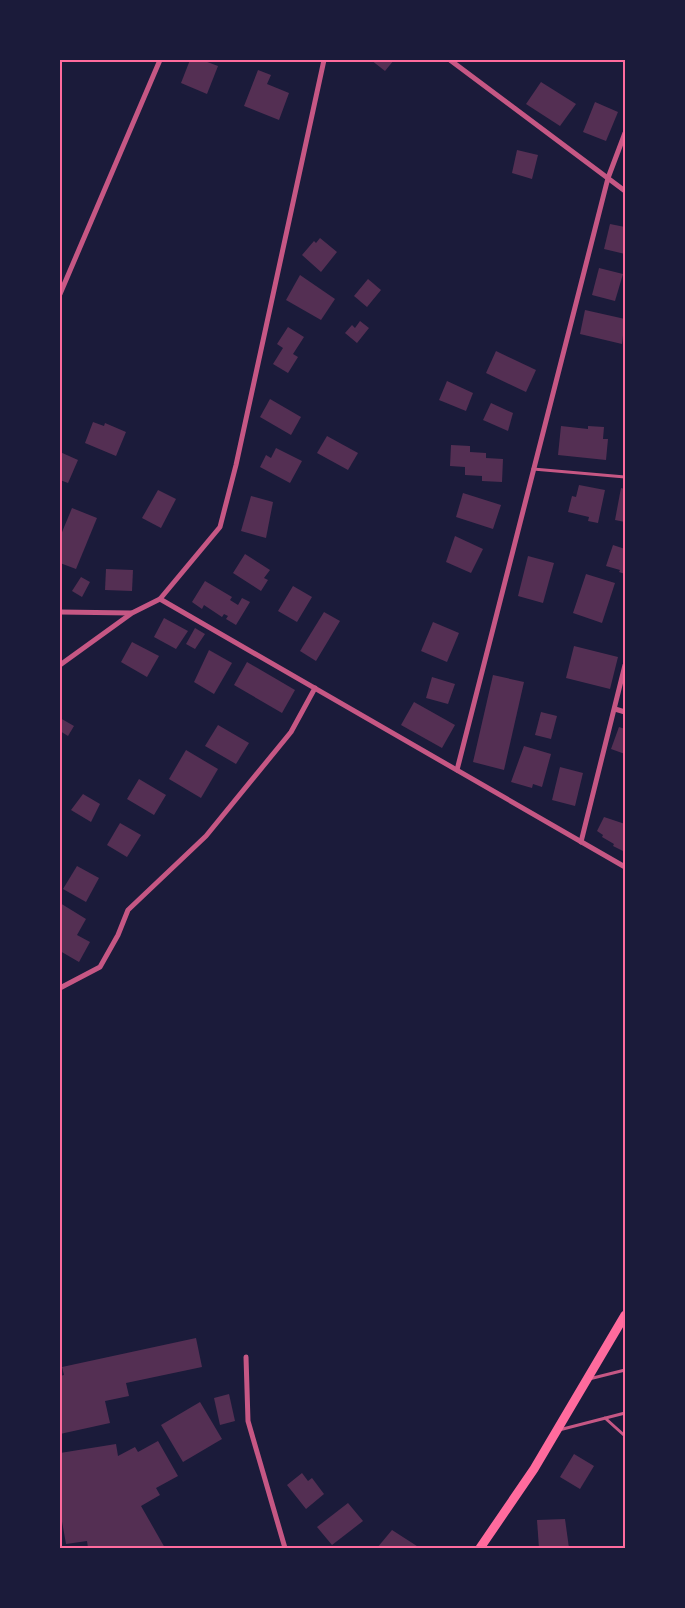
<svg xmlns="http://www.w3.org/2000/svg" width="685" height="1608" font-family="'Asap Condensed',sans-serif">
<rect width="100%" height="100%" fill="#1b1b3a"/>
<g fill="#542f53">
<path d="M190,60H202L218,66L207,94L181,83Z"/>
<path d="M371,60H394L385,71Z"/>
<path d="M258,70L271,75L267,84L289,93L279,120L244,106Z"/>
<path d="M541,82L576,104L560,126L526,104Z"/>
<path d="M595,102L618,112L606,141L583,132Z"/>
<path d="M517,150L538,155L532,179L512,173Z"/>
<path d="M610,224L625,227V254L604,249Z"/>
<path d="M320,238L337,252L321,272L302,255L314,241L316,243Z"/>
<path d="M599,268L623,274L615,301L592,295Z"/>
<path d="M300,275L335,299L321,320L286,300Z"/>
<path d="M368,279L381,290L367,307L354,296Z"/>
<path d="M585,310L625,319L622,344L580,334Z"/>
<path d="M360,321L369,328L357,343L345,333L352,325L355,328Z"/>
<path d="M288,327L304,337L293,354L298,357L288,373L273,364L283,348L277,344Z"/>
<path d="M496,351L536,370L526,392L486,373Z"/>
<path d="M447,381L473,393L466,411L439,400Z"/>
<path d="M270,399L301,417L291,435L260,417Z"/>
<path d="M491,403L513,413L508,431L483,420Z"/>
<path d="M93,422L104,426L105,423L126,432L116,456L85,443Z"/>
<path d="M561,426L588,429V426L604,427L603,439H608L606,460L558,455Z"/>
<path d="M327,436L358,453L348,470L317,453Z"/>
<path d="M451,445L470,446V452L486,453V458L503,459L502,482L482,481V476L465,475V467L450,466Z"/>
<path d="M276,448L302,461L290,483L260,467L266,455L271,458Z"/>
<path d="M60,452L78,460L68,483L60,480Z"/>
<path d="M579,485L605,490L598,523L588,521L589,517L568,512L572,496L576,497Z"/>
<path d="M621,488L625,489V522L615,520Z"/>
<path d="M158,490L176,499L161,528L142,518Z"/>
<path d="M463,493L501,505L493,529L456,517Z"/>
<path d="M251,496L273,502L266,538L241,531Z"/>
<path d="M72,508L97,518L76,569L60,563V537Z"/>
<path d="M455,536L483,549L471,573L446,562Z"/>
<path d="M613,545L625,549V574L619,572L620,570L606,566Z"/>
<path d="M245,554L270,570L264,578L268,580L261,591L233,573Z"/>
<path d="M528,556L554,563L543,603L518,596Z"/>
<path d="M106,569L133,570L132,591L105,590Z"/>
<path d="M586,574L615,583L602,623L573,613Z"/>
<path d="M81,577L90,582L82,597L72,591Z"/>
<path d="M205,581L232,597L230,600L238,605L242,598L250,602L236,625L226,619L228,616L224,614L222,617L204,605L202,609L192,602Z"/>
<path d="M293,586L312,597L297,622L278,611Z"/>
<path d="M324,612L340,621L316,661L300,651Z"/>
<path d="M164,618L188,631L176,649L154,637Z"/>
<path d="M433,622L459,633L447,662L421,651Z"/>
<path d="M195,628L205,634L195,649L186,644Z"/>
<path d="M132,642L159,656L147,677L121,662Z"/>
<path d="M574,646L618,657L610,689L566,678Z"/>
<path d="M209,650L232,663L214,694L194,682Z"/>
<path d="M247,662L295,690L282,713L234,685Z"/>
<path d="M493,675L524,682L504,770L473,762Z"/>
<path d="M432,677L455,684L448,704L426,698Z"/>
<path d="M414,702L455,725L442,748L401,725Z"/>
<path d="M541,712L557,716L551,739L535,735Z"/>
<path d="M60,718L74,726L68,736L60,731Z"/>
<path d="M218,725L249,743L236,764L205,746Z"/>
<path d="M619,727L625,729V754L611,749Z"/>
<path d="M524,746L551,754L542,787L533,784L532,788L511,782Z"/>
<path d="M186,750L218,769L201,798L169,779Z"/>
<path d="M560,767L583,773L575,806L552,800Z"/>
<path d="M139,779L166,795L154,815L127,799Z"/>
<path d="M83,794L100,804L91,822L71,810Z"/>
<path d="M604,817L625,824V852L613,846L614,844L602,837L603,835L597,831Z"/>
<path d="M120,823L141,835L127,857L107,845Z"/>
<path d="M77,866L99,878L86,902L63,889Z"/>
<path d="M60,903L86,919L77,935L90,942L79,962L60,951Z"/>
<path d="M196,1338L202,1367L126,1383L129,1396L105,1401L110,1423L60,1434V1376L64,1375L62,1367Z"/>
<path d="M229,1394L235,1421L220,1425L214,1398Z"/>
<path d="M200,1402L222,1439L183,1462L161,1425Z"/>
<path d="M158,1441L178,1476L156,1488L160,1495L141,1506L165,1548H88L87,1541L66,1544L60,1510V1453L116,1444L118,1456L135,1447L138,1452Z"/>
<path d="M574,1454L594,1466L580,1489L560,1477Z"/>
<path d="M302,1473L308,1481L312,1478L324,1494L306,1509L287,1485Z"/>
<path d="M348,1503L363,1521L332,1545L317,1527Z"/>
<path d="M565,1519L569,1548H539L537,1520Z"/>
<path d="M392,1530L420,1548H377Z"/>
</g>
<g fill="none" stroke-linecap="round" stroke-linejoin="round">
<g stroke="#c65784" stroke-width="3">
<path d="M533,469L625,477"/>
<path d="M589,1379L625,1370"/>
<path d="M605,1418L625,1436"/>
<path d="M559,1430L625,1413"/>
</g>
<g stroke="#c65784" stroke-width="5">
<path d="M450,60L625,191"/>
<path d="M60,294L160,60"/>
<path d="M160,599L625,867"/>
<path d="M60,612L131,613"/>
<path d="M60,665L132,613L160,599L220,527L236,465L324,60"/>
<path d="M615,709L625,712"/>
<path d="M457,770L608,178L625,133"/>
<path d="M581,842L625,665"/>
<path d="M60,988L100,967L118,935L128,910L206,836L291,732L315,688"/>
<path d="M246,1357L248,1421L285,1548"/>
</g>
<path stroke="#ff6b9d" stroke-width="9" d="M480,1548L534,1469L625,1315"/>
</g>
<rect width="685" height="1608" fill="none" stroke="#1b1b3a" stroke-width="122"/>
<rect x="61" y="61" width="563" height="1486" fill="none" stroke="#ff6b9d" stroke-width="2"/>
</svg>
